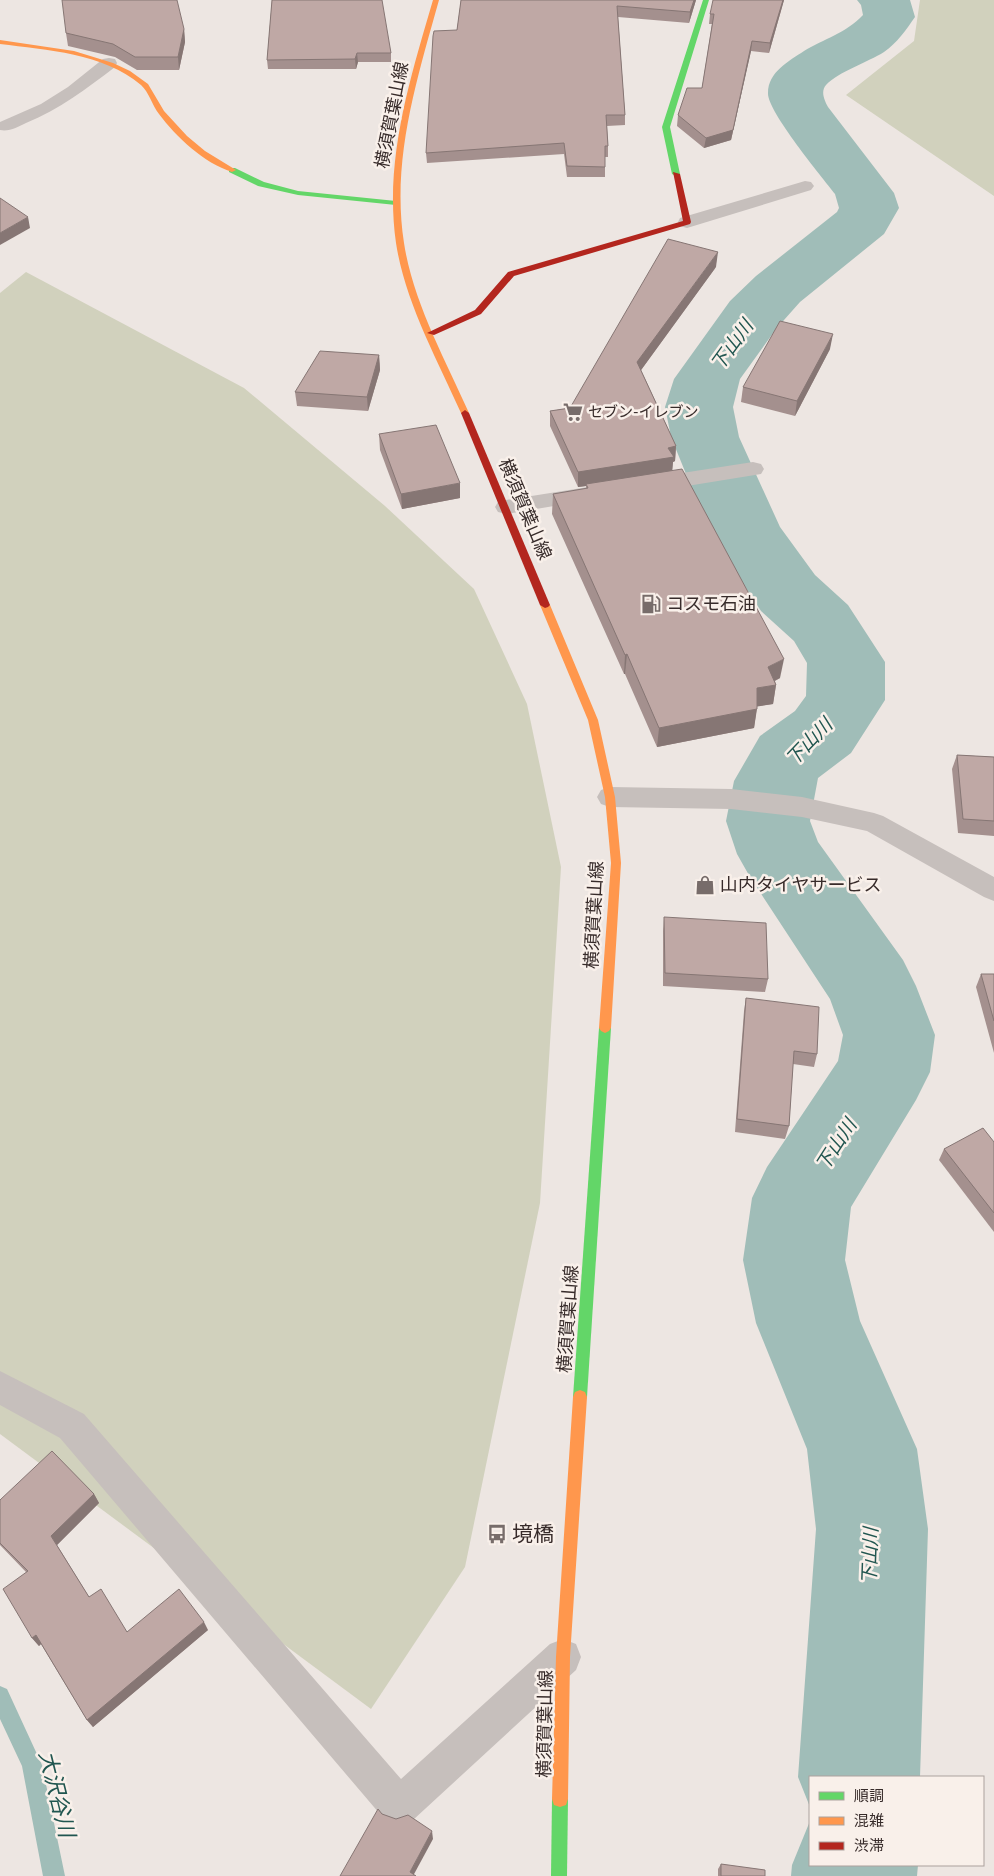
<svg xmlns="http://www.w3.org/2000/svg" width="994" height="1876" font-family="'Fira Sans Condensed','Noto Sans JP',sans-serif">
<rect width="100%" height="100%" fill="#ede6e2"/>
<g fill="#d1d1bd">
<path d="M920,0H994V196L846,95L914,41Z"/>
<path d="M26,272L244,388L385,506L474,589L527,704L561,867L540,1203L465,1567L371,1709L0,1434V293Z"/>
</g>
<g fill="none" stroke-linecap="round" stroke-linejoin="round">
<path fill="#a0bdb8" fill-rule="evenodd" d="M0,1686L7,1689L42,1765L65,1876H43L22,1766L0,1719Z"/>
<g fill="#a0bdb8" fill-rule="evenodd">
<path d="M857,0H910L915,17C906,30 897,43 884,52C868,62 838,72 826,85C820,92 825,101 828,107L894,193L899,208L884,234L800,302L776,329L740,379L733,407L739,437L780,527L815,575L848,605L885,662V700L851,753L818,778L810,821L818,842L903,960L916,986L935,1035L930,1072L916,1100L851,1207L845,1260L860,1321L917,1449L928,1529L920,1777H810V1807L798,1777L816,1529L807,1449L756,1323L743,1260L752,1198L767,1167L838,1061L843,1035L830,999L750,877L737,854L726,821L734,781L760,736L795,711L806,696L807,663L794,641L761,611L710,533L671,437L665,407L674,379L730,301L756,276L837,212L839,208L835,194C822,177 767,111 768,93C768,72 789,61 804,51C824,39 846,33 863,15L861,5Z"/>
<path d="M810,1821V1865H918L917,1876H791L792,1865Z"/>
</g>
<g fill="#c6bfbc" fill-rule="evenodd">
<path d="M109,58L115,59L117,63L115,67C86,89 60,109 26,123C18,127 9,132 0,130V122L41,104L68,87L103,59Z"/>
<path d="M0,1371L84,1414L401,1779L550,1644L563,1639L576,1644L581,1657L576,1670L413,1820L399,1825L385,1820L60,1438L0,1405Z"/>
</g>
<g fill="#c6bfbc" fill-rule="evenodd">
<path d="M805,181L811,182L814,186L811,190L687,228L680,226L678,222L680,218Z"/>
<path d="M753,462L761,464L764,469L761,474L650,492L642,490L639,485L642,480L650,478Z"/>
<path d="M588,487L596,489L599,494L596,499L506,514L498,512L495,507L498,502L506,500Z"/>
<path d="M610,787L731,789L802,797L874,813L883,816L994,877V901L984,897L867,831L802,817L731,809L610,807L601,804L597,797L601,790Z"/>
</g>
<g fill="#63d668" fill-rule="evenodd">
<path d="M703,0H709L670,127L680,174L676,176L672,174L662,127Z"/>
<path d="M229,168H235L264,182L298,191L396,201L400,203L396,205L298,195L258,186L229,172Z"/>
<path d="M605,1023L609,1025L611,1028L587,1397L585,1402L580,1404L575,1402L573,1397L599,1028L601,1025Z"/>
<path d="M560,1791L566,1793L568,1799L567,1876H551L552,1799L554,1793Z"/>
</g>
<g fill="#ff974d" fill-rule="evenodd">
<path d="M433,0H439C417,79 391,160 404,243C413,302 445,359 469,413L465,416L461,413C437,359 405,302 396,243C384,160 410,79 433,0Z"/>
<path d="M0,40L74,51L113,63L130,71L148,84L164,111L187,136L205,151L236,170L232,172C204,163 176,137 159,114C152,105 149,92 141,85C103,53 47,50 0,44Z"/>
<path d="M545,602L550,605L598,720L615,797L621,863L611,1028L609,1031L605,1033L601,1031L599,1028L611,863L605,797L588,720L540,605Z"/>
<path d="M580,1390L585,1392L587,1397L570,1657L568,1799L566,1805L560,1807L554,1805L552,1799L556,1657L573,1397L575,1392Z"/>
</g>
<g fill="#b3261e" fill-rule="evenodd">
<path d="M673,172L680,174L691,222L690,224L514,276L481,314L434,335L427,333L475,310L508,272L683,221Z"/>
<path d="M465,410L469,413L550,605L548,607L545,608L540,605L461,413Z"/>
</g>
</g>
<g fill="#a4908e">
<path d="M272,0L391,53V62H358L356,69H268L267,60Z"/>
<path d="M461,0H696L689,23L618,17L625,115V125L607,126L608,146V157H605V177H567L564,154L427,163L426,153L457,30Z"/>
<path d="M784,0L769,53L751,51L731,140L704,148L677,126L678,115L702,88L712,24H709L710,14Z"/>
<path d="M184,29L185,42L179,70H137L115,57L68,46L66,33Z"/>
<path d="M716,267L641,370L676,446L675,461L673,462L672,471L780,678L775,681L776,685L773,704L757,706L754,728L657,747L625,674H624L552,514L553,494L586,489V486L578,487L550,426V411L570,408Z"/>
<path d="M830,349L795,416L741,402L743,387Z"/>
<path d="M379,355L380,370L368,411L297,406L295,392Z"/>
<path d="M379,434L460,498L402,509L380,450Z"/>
<path d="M957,755L994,757V836L958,833L952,769Z"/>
<path d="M664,917L768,979L765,992L663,986V931Z"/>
<path d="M981,974H994V1053L976,987Z"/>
<path d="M746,998L817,1054L814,1067L793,1064L789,1126L785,1139L735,1132L744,1011Z"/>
<path d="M994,1142V1232L939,1160L944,1149Z"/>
<path d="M94,1494L99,1503L57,1545L89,1597L127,1632L208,1630L93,1727L87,1720L41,1644L39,1646L32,1638L26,1572L0,1545V1500Z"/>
<path d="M721,1864L765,1876H718V1869Z"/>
</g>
<g fill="#867674">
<path d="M694,0H696L689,23L690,12Z"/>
<path d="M783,0H784L769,53L770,43Z"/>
<path d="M184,29L185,42L179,70L178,57Z"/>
<path d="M752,41L751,51L731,140L704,148L706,138Z"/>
<path d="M357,53L358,62L356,69L355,59Z"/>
<path d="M28,217L30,228L0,245V233Z"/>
<path d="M718,252L716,267L636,377L637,362Z"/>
<path d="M833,334L830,349L795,416L797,401Z"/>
<path d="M379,355L380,370L368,411L367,397Z"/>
<path d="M676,446L675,461L673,462L672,473L586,484V486L578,487V472L668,448Z"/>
<path d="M460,483V498L402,509L401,494Z"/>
<path d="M627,654L625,674H624L625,655Z"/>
<path d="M784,659L780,678L764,686L768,667Z"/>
<path d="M776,685L773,704L754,707L757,688Z"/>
<path d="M757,709L754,728L657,747L659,728Z"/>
<path d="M94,1494L99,1503L57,1545L51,1536Z"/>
<path d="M204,1622L208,1630L93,1727L87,1720Z"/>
<path d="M36,1635L42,1643L39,1646L32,1638Z"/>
<path d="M432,1831L433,1839L413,1876L410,1872Z"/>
</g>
<g fill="#bfa8a5" stroke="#867674">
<path d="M62,0H177L184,29L178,57H135L113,44L66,33Z"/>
<path d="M272,0H382L391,53H357L355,59L267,60Z"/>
<path d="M461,0H694L690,12L617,6L625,115H606L608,146H605V167L567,166L564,143L426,153L433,36L434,31L457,30Z"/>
<path d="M713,0H783L770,43L752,41L733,130L706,138L678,115L687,88H702L714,14H710Z"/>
<path d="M0,198L28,217L0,233Z"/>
<path d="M668,239L718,252L637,362L676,446L668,448L674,457L578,472L550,411L570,408Z"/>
<path d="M780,321L833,334L797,401L743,387Z"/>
<path d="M320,351L379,355L367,397L295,392Z"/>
<path d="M436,425L460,483L401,494L379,434Z"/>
<path d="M682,469L784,659L768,667L776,685L757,688V709L659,728L627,654L625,655L553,494L588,488L586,484Z"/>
<path d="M957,755L994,757V821L963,819Z"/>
<path d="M664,917L766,923L768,979L665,973Z"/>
<path d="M981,974H994V1021Z"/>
<path d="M746,998L819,1007L817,1054L794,1051L789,1126L737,1119Z"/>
<path d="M983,1128L994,1142V1213L944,1149Z"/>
<path d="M52,1451L94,1494L51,1536L89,1597L101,1589L127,1632L179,1589L204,1622L87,1720L36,1635L32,1638L3,1589L28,1571L0,1543V1500Z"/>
<path d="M378,1809L382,1814L396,1819L408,1815L432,1831L410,1872L416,1876H340Z"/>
<path d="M721,1864L765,1870V1876H721Z"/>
</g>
<defs>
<symbol id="supermarket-bare" viewBox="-9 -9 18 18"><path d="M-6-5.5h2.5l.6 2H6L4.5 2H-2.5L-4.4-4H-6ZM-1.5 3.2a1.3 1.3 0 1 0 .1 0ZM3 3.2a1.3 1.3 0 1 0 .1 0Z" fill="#776c6a" stroke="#f9f0ea" stroke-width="2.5" paint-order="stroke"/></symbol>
<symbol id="fuel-bare" viewBox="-9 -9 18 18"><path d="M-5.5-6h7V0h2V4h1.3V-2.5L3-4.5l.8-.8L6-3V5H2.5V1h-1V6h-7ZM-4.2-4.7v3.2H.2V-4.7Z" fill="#776c6a" stroke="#f9f0ea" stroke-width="2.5" paint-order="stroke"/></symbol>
<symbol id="shop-bare" viewBox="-9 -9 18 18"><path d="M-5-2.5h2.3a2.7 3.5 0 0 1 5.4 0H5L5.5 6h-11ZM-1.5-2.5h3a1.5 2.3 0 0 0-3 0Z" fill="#776c6a" stroke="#f9f0ea" stroke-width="2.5" paint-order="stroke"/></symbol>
<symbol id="bus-bare" viewBox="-9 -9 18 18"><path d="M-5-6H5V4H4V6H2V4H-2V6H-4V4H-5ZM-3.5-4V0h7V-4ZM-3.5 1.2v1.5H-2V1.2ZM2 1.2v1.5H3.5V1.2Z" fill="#776c6a" stroke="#f9f0ea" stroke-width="2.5" paint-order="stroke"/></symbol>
</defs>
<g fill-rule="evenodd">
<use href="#supermarket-bare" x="559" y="398" width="28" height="28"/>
<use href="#fuel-bare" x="637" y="590" width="28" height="28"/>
<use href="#shop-bare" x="691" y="871" width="28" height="28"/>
<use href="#bus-bare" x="483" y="1520" width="28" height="28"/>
</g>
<g text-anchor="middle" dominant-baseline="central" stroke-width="5" stroke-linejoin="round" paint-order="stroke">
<g font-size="15" fill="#372b2a" stroke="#f9f0ea" text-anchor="start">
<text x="588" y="412">セブン-イレブン</text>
</g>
<g font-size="18" fill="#372b2a" stroke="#f9f0ea">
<text transform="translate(392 115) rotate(-79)">横須賀葉山線</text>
<text transform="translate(525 509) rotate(67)">横須賀葉山線</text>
<text transform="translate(594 915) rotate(-87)">横須賀葉山線</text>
<text transform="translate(568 1319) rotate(-86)">横須賀葉山線</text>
<text transform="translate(545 1724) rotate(-89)">横須賀葉山線</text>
</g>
<g font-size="18" fill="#372b2a" stroke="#f9f0ea" text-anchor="start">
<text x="666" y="604">コスモ石油</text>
<text x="720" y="885">山内タイヤサービス</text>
</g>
<g font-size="19" font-style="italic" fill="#215650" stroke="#f9f0ea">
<text transform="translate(732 345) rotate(-54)">下山川</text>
<text transform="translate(809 742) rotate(-46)">下山川</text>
<text transform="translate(836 1145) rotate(-57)">下山川</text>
<text transform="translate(870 1556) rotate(-88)">下山川</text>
</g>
<g font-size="21" fill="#372b2a" stroke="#f9f0ea" text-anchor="start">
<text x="512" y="1534">境橋</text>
</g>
<g font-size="22" font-style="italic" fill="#215650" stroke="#f9f0ea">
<text transform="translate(57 1794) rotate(76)">大沢谷川</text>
</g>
</g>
<rect x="809" y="1776" width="175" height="90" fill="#f9f0ea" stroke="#aba19d"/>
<rect x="819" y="1792" width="25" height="8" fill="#63d668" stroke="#aba19d"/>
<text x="854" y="1801" font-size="15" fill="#372b2a">順調</text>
<rect x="819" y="1817" width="25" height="8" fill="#ff974d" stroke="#aba19d"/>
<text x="854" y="1826" font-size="15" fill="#372b2a">混雑</text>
<rect x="819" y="1842" width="25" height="8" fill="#b3261e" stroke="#aba19d"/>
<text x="854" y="1851" font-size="15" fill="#372b2a">渋滞</text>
</svg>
